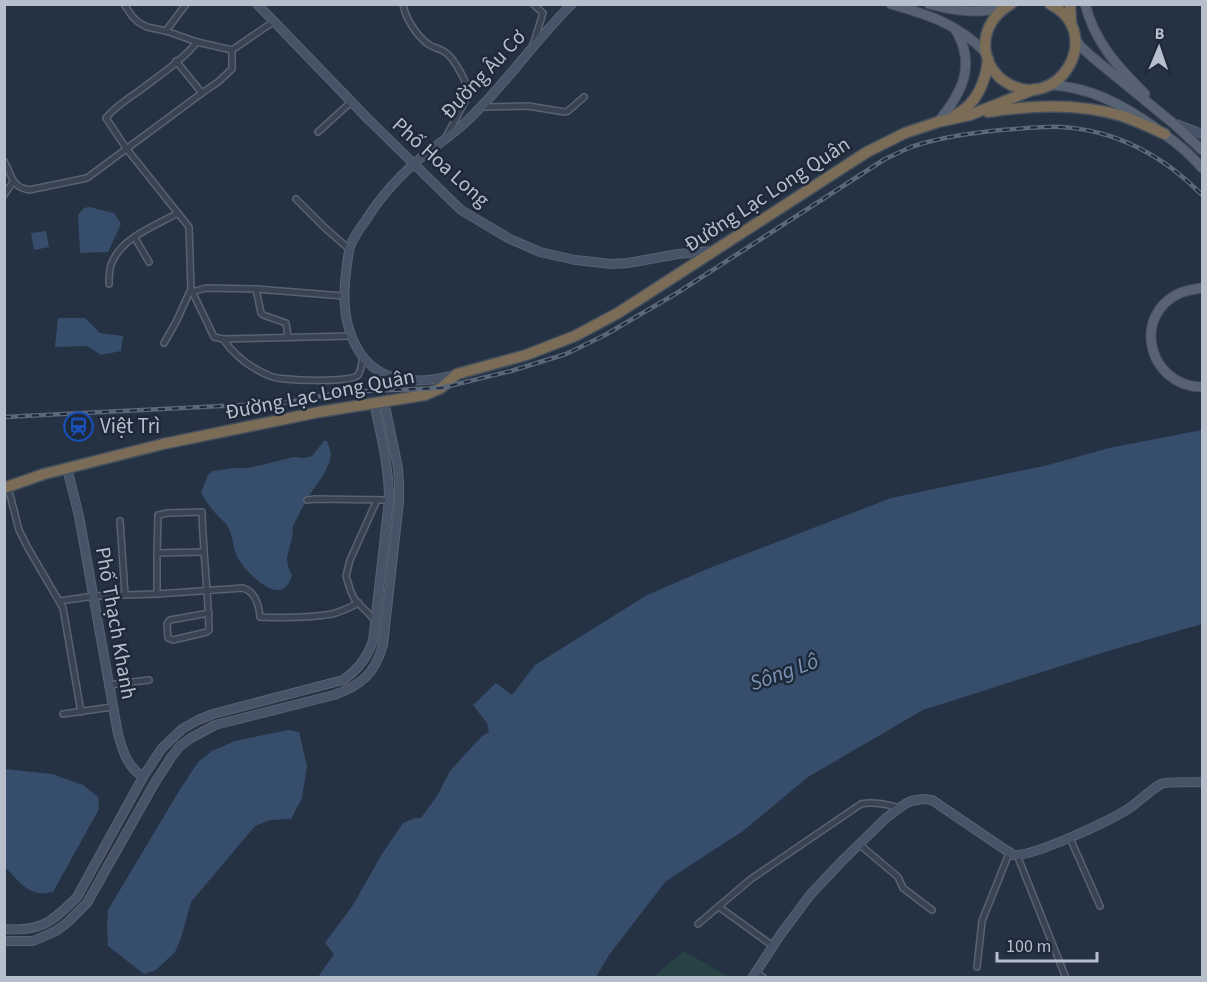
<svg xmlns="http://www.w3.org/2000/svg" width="1207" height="982" font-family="'Source Sans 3',sans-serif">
<rect width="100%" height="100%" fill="#253244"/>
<path fill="#274145" d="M684,951L729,977H653Z"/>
<g fill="#374d6c">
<path d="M89,207L114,213L121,224L108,252L80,253L78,215L84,208Z"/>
<path d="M46,231L49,247L34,250L31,233Z"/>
<path d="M58,318H85L100,333L123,336L121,351L101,355L87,346L55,347Z"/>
<path d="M1202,430V624L1108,651L923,710L808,777L743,831L666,881L609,955L596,977H318L334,954L325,943L353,905L382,854L403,823L415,818H421L437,796L450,771L481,737L489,732L487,723L473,705L496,683L512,695L535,665L647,595L712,567L891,498L1048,465L1109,448Z"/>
<path d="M324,441H327L331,453L329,463L324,474L308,497L293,526L292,538L287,558L288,567L292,575C283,610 249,575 239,560C232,549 234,536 227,525C224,521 220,519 217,515C211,508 205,500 201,493L208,475L213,471L235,468H249L294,457L304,458L312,456Z"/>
<path d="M288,730L299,732L307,766L302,798L291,819L270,820L255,826L191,902L181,938L175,952L156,970L144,974L108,946L107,927L108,910L179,791L198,762L212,751L235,741Z"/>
<path d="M5,769L52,774L83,785L98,797L99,809L53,892C29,898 20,882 5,867Z"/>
</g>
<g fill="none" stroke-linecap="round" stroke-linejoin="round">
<defs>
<g id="street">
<path d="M124,4L132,16L138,22L147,27L166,31L197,42L232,50L273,22"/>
<path d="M403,4C405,18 417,36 428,44C433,48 439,48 445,52C454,58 470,86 468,96L446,137"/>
<path d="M533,4L543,13L533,45"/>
<path d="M166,31L186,4"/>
<path d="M197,42C183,60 157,77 139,91C127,99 114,108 106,118L126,148L189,227L191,289L214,337L223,339L352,336"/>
<path d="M176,61L202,93"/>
<path d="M481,107L528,106L565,112L568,111L584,97"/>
<path d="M318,132L351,102"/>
<path d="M4,161C13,176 10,186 29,190L87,178L202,93L218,82L232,69V50"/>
<path d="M4,195L13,182"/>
<path d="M296,199L324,227L349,249"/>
<path d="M135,238L149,262"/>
<path d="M109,284C109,278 109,271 111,265C120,238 155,226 178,213"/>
<path d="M256,289L261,313L263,315L286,323L288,337"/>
<path d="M192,292L206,288L256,289L344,296"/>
<path d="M223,339C235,356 250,368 270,376C280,381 352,383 358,375C361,371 362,362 363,357"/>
<path d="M164,343L176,322L191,289"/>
<path d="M8,487L19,530L28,548L63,608L81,712"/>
<path d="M307,500L315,499L389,500"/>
<path d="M120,521L125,595"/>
<path d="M157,553L158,515L168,513L202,512C203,551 208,590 209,630L207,632L173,640L168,638L167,624L170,620L209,613"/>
<path d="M157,594V553L203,552"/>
<path d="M60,601L94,596L157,594L243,588C256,592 259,605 260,617C284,618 309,618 332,614C341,612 350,607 359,603"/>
<path d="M375,620L355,600L351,592L346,576L350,560L377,500"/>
<path d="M108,685L149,680"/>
<path d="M63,714L112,707"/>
<path d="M1070,838L1100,906"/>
<path d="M859,844L898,877L903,888L932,910"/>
<path d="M1017,855L1066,978"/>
<path d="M719,907L773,946"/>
<path d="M698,924L751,879L861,804C874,801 888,805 900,808"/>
<path d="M977,967L982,921L1010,851"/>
<path d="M755,972L764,978"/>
</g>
<g id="secondary">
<path d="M257,4L368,119L461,210L508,238L540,252L575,260L612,264L628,263L678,254L711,251"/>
<path d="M1176,124L1202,134"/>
<path d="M454,375C421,384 382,385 360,353C347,333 343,307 345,283C346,272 347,259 350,247C353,238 360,228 366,220C381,196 401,174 423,156C438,144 455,133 469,119C506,84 535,40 572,4"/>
<path d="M67,468L79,516L118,734C123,752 127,766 143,777"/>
<path d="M4,929C41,932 52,922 77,897L143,777L162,748L182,729L198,720L213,714L343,680C358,670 367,658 373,641L389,500C389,466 381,436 374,403"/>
<path d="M4,941H33L47,935L56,931L68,922L87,903L154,784L172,756L180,746L191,738L215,725L334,695C362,685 375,673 383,645L399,502V482L398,468L384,401"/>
<path d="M752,978L781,934L810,895L842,861L886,818L905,804L911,801L923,799L932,800L1013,855C1033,857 1109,821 1128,809C1139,802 1150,790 1161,784C1169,781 1192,783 1202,782"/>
</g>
<g id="primary">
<path d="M891,4C929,15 958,24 986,53"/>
<path d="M929,4C958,12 975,13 1005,8"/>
<path d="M1085,4C1095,43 1118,67 1145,94"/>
<path d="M1075,38L1080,46L1091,56L1174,124L1202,150"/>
<path d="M1050,85C1090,87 1121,104 1153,126C1170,138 1188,151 1202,168"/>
<path d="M938,122C962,93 977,65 955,29"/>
<path d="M1202,288C1195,289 1187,290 1180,293C1131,315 1148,386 1202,387"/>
</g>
<g id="highway">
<path d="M1011,4C995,13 985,28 985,46C986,60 993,73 1004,81C1056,117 1108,34 1050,4"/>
<path d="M1070,4L1071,23"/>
<path d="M988,112C1032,105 1079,103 1122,116C1137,121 1151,128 1165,134"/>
<path d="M955,115C976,105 986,82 988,59"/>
<path d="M4,488L44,474L163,444L319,412L425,395L441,388L457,374L526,355L575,336L618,313L867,152L905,133L938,122L970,115L1035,89"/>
</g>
</defs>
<use href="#street" stroke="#586271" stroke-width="8"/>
<use href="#secondary" stroke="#586271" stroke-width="10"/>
<use href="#primary" stroke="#434d5d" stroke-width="11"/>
<use href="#highway" stroke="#444f5e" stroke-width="13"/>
<use href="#street" stroke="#394453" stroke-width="5"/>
<use href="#secondary" stroke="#475367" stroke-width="8"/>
<use href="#primary" stroke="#576373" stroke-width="9"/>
<use href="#highway" stroke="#7a6c56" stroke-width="10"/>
<defs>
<path id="rail" d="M4,417L282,403L344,392L441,388L511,371L566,354L605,335L677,293L885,159C894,155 902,151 911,147C940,137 971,133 1001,130C1021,129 1041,126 1061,127C1116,130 1164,156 1202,195"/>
</defs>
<use href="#rail" stroke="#5b687b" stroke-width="4.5"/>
<use href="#rail" stroke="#1e2939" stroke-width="2" stroke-dasharray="7" stroke-linecap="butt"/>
</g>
<defs>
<symbol id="station-ring" viewBox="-11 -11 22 22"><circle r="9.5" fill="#1e2939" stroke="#1a4fb4" stroke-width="1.5"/><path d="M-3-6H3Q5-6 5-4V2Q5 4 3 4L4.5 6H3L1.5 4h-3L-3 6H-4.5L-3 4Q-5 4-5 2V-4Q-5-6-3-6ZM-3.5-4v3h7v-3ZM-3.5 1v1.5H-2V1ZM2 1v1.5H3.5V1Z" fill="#1a4fb4"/></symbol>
</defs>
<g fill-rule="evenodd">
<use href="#station-ring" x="62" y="410" width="33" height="33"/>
</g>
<g text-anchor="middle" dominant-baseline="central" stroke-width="5" stroke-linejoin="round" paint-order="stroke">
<g font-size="21" fill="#b7bfcd" stroke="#1e2939">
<text transform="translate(483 74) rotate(-47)">Đường Âu Cơ</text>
<text transform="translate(441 162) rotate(42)">Phố Hoa Long</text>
<text transform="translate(767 194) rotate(-33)">Đường Lạc Long Quân</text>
<text transform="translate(320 394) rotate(-11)">Đường Lạc Long Quân</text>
<text transform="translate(116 623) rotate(80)">Phố Thạch Khanh</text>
</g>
<g font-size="21" fill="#b7bfcd" stroke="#1e2939" text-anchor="start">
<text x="100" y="426">Việt Trì</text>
</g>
<g font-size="22" font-style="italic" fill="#7c95b6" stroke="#1e2939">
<text transform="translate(784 672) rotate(-20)">Sông Lô</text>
</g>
</g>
<rect width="1207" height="982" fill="none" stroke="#b7bfcd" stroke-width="12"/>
<g transform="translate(1159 48) rotate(2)" stroke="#1e2939" stroke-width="4.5" paint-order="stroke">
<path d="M0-4.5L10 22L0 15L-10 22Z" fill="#b7bfcd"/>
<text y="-9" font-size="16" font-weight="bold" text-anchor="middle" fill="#b7bfcd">B</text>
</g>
<path d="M997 952v9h100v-9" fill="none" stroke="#b7bfcd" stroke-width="3"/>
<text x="1006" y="952" font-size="18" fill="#b7bfcd" stroke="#1e2939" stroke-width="4.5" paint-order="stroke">100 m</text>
</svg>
